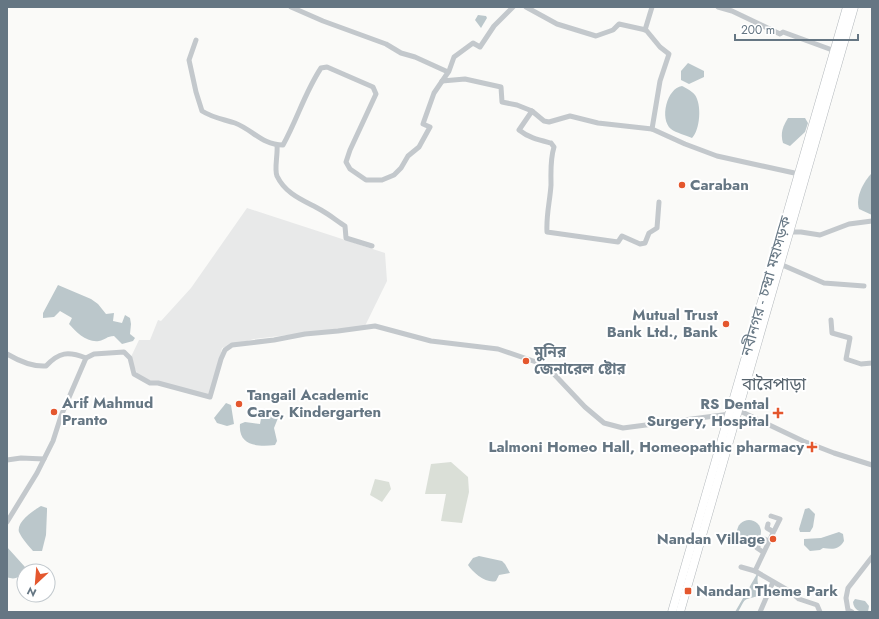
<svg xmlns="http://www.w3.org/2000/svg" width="879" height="619" font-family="Jost,'Noto Sans Bengali',sans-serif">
<rect width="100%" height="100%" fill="#fafaf8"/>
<path fill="#e8e9e9" d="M247,208L385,253L387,281L365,326L254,339L222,348L215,382L209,396L160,385L138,375L130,359L139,340H150L158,320L161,321L191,288Z"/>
<g fill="#dadfd7">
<path d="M451,462L468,477L469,492L462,523L441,521L446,494H425L431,464Z"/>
<path d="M375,479L389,482L391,489L382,502L370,495Z"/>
</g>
<g fill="#bbc7cb">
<path d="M478,15L486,16L487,18L481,28L475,20Z"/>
<path d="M688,63L704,71V77L689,84L681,80V71Z"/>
<path d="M682,86C686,88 692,91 695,95C702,105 700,130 692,138C686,135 676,133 671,129C659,119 667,88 682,86Z"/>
<path d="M788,118H805L808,123L805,132L790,146L783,143C780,133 783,126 788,118Z"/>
<path d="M872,173V215L859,209C855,197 864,181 872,173Z"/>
<path d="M58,285L91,299L98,304L106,314L114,313L113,321L122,323L125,315L130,318L131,324L130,334L135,338L133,341L122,344L114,336C107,336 105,340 99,341C87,343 76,332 69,324L72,318L60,311L54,317L43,318V313Z"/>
<path d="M226,403L231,405L234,424L227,426L217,423L214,418Z"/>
<path d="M262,413L273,415L278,418L274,428L277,441L275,445C258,447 238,446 240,424L245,422L260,424Z"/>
<path d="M41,506L47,508V511L46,535L42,551H33C29,546 22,539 19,532C16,522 34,510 41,506Z"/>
<path d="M809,508L815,514L813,527L810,532H800L799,529L805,509Z"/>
<circle cx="749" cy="532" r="12"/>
<path d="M839,532L843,534L844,541C838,551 831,549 823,548L820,550L810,551L804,545V539L821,538Z"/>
<path d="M7,547L25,567L26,570C20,576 16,581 7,577Z"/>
<path d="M479,556L502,561L505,564L510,573L499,575L496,581C487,584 473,573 468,565L473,558Z"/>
<path d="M757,574L758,575C756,583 761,589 758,596C742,601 747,596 738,612H735Z"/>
<path d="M855,599L865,601L869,606L868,612C860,612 854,611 853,602Z"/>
</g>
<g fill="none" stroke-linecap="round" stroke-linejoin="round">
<defs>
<g id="highway">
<path d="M672,612L847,7"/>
<path d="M680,612L854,7"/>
</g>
</defs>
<use href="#highway" stroke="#b4b9bd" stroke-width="9"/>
<g stroke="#c3c8cc" stroke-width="5">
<path d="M291,7L323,21L386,44L401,53L415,57L448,72"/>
<path d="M526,7L557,24L596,36L613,30L619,24L646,30L660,47L669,54L660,81L652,129"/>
<path d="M718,7L732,11L780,34L783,32L835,51"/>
<path d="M645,30L652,7"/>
<path d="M196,40L189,60L196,92L202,111C213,118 223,119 235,123C253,130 262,145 283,145C297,120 305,92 321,68L327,67L373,87L376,94L350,150L346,162L350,169L366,180H382L394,175L401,168L408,156L419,147L430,127L423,124L424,121L434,93L449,71L454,57L473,43L480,47L494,26L513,7"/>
<path d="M442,81L465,79L501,87L502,102L517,105L532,111"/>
<path d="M277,145C278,155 274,169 277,176C286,195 305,201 321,210C330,215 337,221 345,226L346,238L372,246"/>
<path d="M659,202L657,228L649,233L645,243L640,244L622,236L618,242L547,232C546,215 550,201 551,185C551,171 550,160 554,147L551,143C539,140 529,138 519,130L532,111L544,121L549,122L570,116L598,123L652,129L685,144L717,156L799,174"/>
<path d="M788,232H801L820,235L849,224L872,221"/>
<path d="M780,264L824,283L864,286"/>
<path d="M831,320L832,333L850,338L846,359L861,364L872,363"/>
<path d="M7,354C19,361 32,367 46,366C59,352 68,351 86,358"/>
<path d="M738,410L803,441L834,453L872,465"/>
<path d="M7,460L21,458L44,459"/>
<path d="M771,516L780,519L774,531"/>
<path d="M7,522L37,473L53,441L61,416L86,358L94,354L124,352L130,358L134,374L150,383H158L210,397L221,359L225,350L232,345L274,340L305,334L338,331L375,326L431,341L498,349L542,364L552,372L585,407L604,423L623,428L730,414"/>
<path d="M768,524L767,528L772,531"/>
<path d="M763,552L757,548L762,538L769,541"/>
<path d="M741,567L755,571L791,592L799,599L817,605L820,612"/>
<path d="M755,571L773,533"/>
<path d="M760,612L773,582"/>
<path d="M852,612L848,610L846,598L848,588L872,557"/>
</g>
<use href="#highway" stroke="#fff" stroke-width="8"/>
</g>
<g fill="#e4572e" stroke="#fff" stroke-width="1.5">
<circle cx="682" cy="185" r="4"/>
<circle cx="726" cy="324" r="4"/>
<circle cx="526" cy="361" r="4"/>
<circle cx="239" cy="404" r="4"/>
<circle cx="54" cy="412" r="4"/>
<path d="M776 407h4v4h4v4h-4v4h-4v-4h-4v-4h4z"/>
<path d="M810 441h4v4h4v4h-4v4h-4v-4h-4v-4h4z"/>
<circle cx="773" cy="539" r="4"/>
<rect x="684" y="587" width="8" height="8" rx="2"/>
</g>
<g text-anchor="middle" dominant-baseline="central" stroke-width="4" stroke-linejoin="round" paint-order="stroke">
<g font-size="15" font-weight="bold" fill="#657683" stroke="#fff" text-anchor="start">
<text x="690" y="185">Caraban</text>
<text x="718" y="315" text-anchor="end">Mutual Trust<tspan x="718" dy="17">Bank Ltd., Bank</tspan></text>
<text x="534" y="352">মুনির<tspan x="534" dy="17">জেনারেল ষ্টোর</tspan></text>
<text x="247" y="395">Tangail Academic<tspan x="247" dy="17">Care, Kindergarten</tspan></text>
<text x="62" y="403">Arif Mahmud<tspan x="62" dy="17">Pranto</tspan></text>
<text x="769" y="404" text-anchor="end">RS Dental<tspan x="769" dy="17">Surgery, Hospital</tspan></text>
<text x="804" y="447" text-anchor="end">Lalmoni Homeo Hall, Homeopathic pharmacy</text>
<text x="765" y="539" text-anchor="end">Nandan Village</text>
<text x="696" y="591">Nandan Theme Park</text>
</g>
<g font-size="15" fill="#657683" stroke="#fff">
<text transform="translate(766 286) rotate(-74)">নবীনগর - চন্দ্রা মহাসড়ক</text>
</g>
<g font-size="17" fill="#57646e" stroke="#fff">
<text x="774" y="384">বারৈপাড়া</text>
</g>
</g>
<rect width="879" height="619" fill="none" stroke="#657683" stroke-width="16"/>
<g transform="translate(36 583) rotate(206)"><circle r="19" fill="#ffffff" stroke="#c1c8cd"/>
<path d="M0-3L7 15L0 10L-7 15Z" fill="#e4572e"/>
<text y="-6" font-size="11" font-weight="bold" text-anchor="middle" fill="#657683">N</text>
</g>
<path d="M735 34v6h123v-6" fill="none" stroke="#657683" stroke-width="2"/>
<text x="741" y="34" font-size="12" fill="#657683" stroke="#ffffff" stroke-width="3" paint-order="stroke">200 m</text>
</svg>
